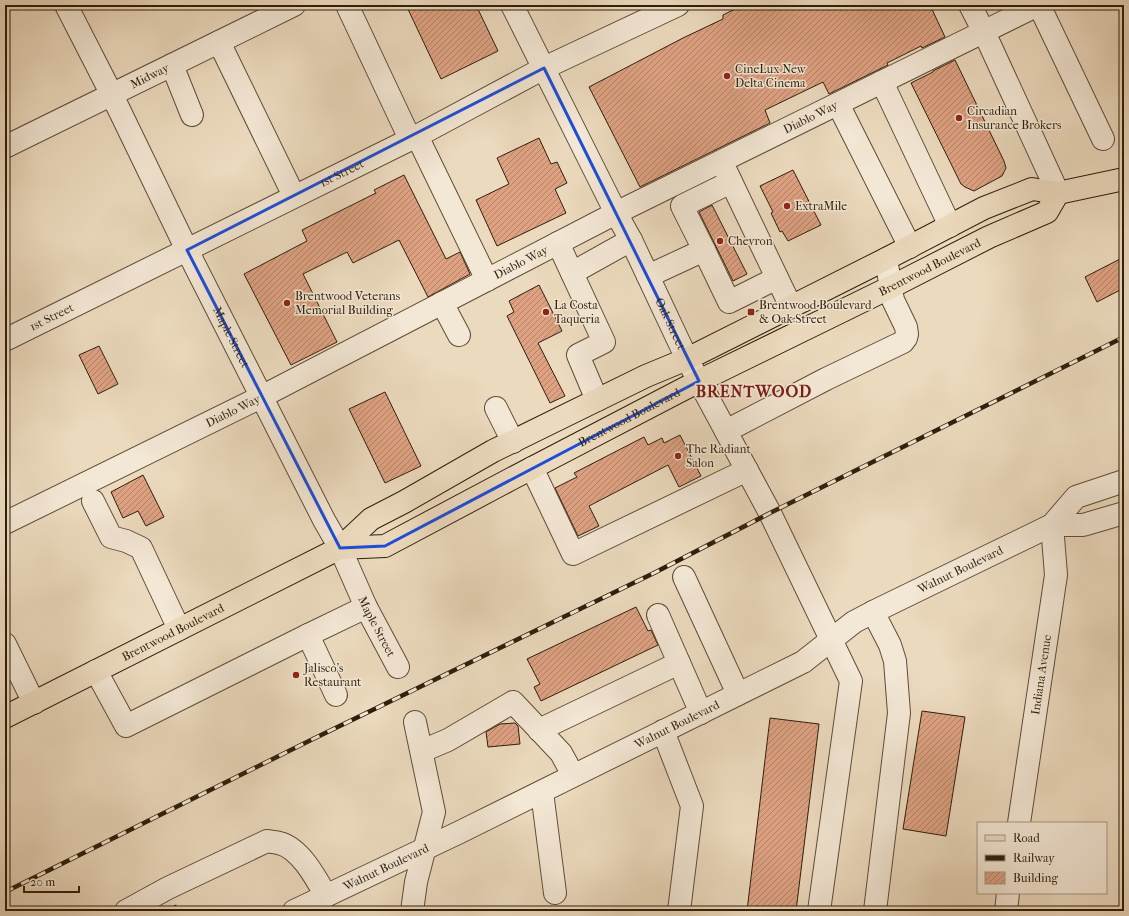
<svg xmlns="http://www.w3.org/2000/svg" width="1129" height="916" font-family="'IM FELL French Canon',serif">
<defs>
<pattern id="building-hatch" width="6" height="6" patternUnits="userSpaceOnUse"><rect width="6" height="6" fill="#dea283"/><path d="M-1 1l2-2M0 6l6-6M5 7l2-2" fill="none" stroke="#b48369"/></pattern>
</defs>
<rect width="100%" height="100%" fill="#ecdabe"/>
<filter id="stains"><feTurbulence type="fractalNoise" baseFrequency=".005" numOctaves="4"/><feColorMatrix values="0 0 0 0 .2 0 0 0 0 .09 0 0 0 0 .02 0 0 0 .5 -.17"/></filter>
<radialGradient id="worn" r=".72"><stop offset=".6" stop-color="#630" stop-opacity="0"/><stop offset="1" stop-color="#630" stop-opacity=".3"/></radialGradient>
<g fill="url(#building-hatch)" stroke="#2e1e0a">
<path d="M406,5H476L498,51L441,79Z"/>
<path d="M743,5H930L945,37L922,48L921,46L887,63L888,65L829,94L823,82L765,110L770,123L640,187L589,87L683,38L723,19V15Z"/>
<path d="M955,60L1004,161L1006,168L1002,176L974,191L965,187L961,184L911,83L933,72V71Z"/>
<path d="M539,138L551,164L557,162L567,183L555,189L566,213L497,246L476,200L509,184L497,158Z"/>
<path d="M793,170L821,225L788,241L782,231L780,232L771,213L773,212L760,186Z"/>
<path d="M404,175L446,259L460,252L470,274L428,297L399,240L353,263L347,252L303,274L337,342L291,365L244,274L307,241L302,230L376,193L374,190Z"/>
<path d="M712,205L747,274L733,281L699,212Z"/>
<path d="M1124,257V288L1097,302L1085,277Z"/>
<path d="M539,285L562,331L538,343L565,396L550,403L507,316L514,312L509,301Z"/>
<path d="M99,346L118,384L98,394L79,355Z"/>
<path d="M385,392L421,466L385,483L349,409Z"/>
<path d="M680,435L701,476L679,487L668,465L589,506L599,526L578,536L555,488L577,477L574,473L644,437L648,445L662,438L664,443Z"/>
<path d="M143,475L164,517L146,526L138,511L123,518L111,492Z"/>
<path d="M636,607L648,631L651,630L658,645L541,701L534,687L540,684L527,659Z"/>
<path d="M922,711L965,717L946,836L903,829Z"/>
<path d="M770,718L819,724L796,911H747Z"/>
<path d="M515,723L518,726L520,744L488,747L486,732L500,724Z"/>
</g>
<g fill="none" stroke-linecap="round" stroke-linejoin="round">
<defs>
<g id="minor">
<path id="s1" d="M66,5L112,95L187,250L324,520L340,548L366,607L398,667"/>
<path d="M347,5L410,139"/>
<path id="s2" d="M512,5L616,213L631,240L687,359L770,513L851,681L819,911"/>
<path d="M970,5L984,32L1058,193"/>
<path d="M1039,5L1103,139"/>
<path d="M219,42L294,196"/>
<path d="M172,65L192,115"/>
<path d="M882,82L950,226"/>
<path d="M838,104L910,247"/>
<path d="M417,136L487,280"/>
<path id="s3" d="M5,147L294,5"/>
<path d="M725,169L791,307"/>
<path d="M558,243L604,342L578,355L597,400"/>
<path d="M704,250L729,302L777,278"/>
<path d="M572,273L631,240"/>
<path d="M648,276L704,250L682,206L731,182"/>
<path d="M442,303L459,335"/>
<path id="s4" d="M5,340L417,136L544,68L678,5"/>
<path d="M496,408L513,442"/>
<path d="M726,431L826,379L903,342L906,338L907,334L906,327L893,300L886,259"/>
<path d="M532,468L573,554L747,470"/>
<path d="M93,501L111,537L126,541L141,548L179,629"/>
<path id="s5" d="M5,523L261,397L616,213L1038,5"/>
<path d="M1052,525H1083L1124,513"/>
<path d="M684,577L738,694"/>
<path d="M873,612L890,645L895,661L899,713L875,911"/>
<path d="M658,615L701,713"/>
<path d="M308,635L336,695"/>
<path d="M5,644L34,703"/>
<path d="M96,671L126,726L308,635L366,607"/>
<path d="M539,730L679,663"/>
<path d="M663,731L692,806L679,911"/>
<path d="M422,751L448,740L513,702L561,753L573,775"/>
<path d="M542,792L555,893"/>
<path id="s6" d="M1019,823L1056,575L1052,525"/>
<path d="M126,911L168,888L267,841C271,842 275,842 279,843C300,848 316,878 326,896"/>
<path id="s7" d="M294,911L460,832L803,662L854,622L873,612L1052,525L1076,497L1124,481"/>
<path d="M412,911L416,882L434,812L415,722"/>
<path d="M1006,911L1008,893"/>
</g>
<g id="major">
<path id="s8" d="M340,548L385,546L511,479L699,381L891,287L989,237L1047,212L1058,193"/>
<path id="s9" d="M5,717L340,548L371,519L404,502L493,451L646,376L687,359L886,259L984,208L1032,189L1058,193L1124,179"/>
</g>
</defs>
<use href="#minor" stroke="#5e4d37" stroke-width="24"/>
<use href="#major" stroke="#2e1e0a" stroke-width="24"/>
<path stroke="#2e1e0a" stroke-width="2.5" stroke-dasharray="1 2" stroke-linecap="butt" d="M175,905L178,911"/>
<use href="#minor" stroke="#f3e7d5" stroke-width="22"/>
<use href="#major" stroke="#ecdabe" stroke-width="22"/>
<defs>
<path id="rail" d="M5,892L313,739L654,573L770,513L1124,337"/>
</defs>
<use href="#rail" stroke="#2e1e0a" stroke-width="4.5"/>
<use href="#rail" stroke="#f3e7d5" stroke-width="3" stroke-dasharray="9" stroke-linecap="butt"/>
</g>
<path fill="none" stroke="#1d4ed8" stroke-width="3" stroke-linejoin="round" d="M544,68L699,381L385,546L340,548L187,250Z"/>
<g fill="#8f2418" stroke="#f3e7d5" stroke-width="1.5">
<circle cx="727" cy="76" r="4"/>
<circle cx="959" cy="118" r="4"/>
<circle cx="787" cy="206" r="4"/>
<circle cx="720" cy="241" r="4"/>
<circle cx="287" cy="303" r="4"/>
<circle cx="546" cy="312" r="4"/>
<rect x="747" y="308" width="8" height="8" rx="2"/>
<circle cx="678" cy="456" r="4"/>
<circle cx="296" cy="675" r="4"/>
</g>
<g text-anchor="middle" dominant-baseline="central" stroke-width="3" stroke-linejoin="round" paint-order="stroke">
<g font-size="12" fill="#2e1e0a" stroke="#f3e7d5" text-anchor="start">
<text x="735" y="69">CineLux New<tspan x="735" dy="14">Delta Cinema</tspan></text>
<text x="967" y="111">Circadian<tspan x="967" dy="14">Insurance Brokers</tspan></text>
<text x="795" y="206">ExtraMile</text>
<text x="728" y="241">Chevron</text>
<text x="295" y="296">Brentwood Veterans<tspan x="295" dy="14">Memorial Building</tspan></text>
<text x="554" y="305">La Costa<tspan x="554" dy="14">Taqueria</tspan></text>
<text x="759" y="305">Brentwood Boulevard<tspan x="759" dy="14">&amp; Oak Street</tspan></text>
<text x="686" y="449">The Radiant<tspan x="686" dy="14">Salon</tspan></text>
<text x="304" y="668">Jalisco's<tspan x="304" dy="14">Restaurant</tspan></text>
</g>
<g font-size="12" fill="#2e1e0a" stroke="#f3e7d5">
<text stroke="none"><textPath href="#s3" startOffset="161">Midway</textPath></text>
<text stroke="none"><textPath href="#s5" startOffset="902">Diablo Way</textPath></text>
<text stroke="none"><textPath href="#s4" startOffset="376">1st Street</textPath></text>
<text stroke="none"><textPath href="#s5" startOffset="578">Diablo Way</textPath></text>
<text stroke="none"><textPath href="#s8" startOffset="657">Brentwood Boulevard</textPath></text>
<text stroke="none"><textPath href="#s4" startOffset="52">1st Street</textPath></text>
<text stroke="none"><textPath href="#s2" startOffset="356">Oak Street</textPath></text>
<text stroke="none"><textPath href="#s1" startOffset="371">Maple Street</textPath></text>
<text stroke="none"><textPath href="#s5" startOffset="254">Diablo Way</textPath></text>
<text stroke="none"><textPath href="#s8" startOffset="321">Brentwood Boulevard</textPath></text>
<text stroke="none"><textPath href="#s7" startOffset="750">Walnut Boulevard</textPath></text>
<text stroke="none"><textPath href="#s1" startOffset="695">Maple Street</textPath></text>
<text stroke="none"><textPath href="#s9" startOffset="188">Brentwood Boulevard</textPath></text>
<text stroke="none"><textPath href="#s6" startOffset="150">Indiana Avenue</textPath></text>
<text stroke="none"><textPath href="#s7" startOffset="426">Walnut Boulevard</textPath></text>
<text stroke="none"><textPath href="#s7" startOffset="102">Walnut Boulevard</textPath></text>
</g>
<g font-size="16" font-weight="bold" letter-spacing="1" fill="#7a1f14" stroke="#f3e7d5">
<text x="754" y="391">BRENTWOOD</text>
</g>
</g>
<rect width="1129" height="916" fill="none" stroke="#ecdabe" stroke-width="20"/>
<rect x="6" y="6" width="1117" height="904" fill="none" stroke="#2e1e0a" stroke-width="2"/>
<rect x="10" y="10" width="1109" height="896" fill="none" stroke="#2e1e0a"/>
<rect x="977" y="822" width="130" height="72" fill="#f3e7d5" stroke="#a49784"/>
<rect x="985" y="835" width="20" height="6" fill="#ecdabe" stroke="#a49784"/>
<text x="1013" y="842" font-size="12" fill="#2e1e0a">Road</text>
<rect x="985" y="855" width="20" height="6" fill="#2e1e0a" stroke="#a49784"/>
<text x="1013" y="862" font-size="12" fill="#2e1e0a">Railway</text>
<rect x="985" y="872" width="20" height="12" fill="url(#building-hatch)" stroke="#a49784"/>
<text x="1013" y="882" font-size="12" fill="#2e1e0a">Building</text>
<path d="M24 886v6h55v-6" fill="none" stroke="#2e1e0a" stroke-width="2"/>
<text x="30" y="886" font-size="12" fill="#2e1e0a" stroke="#f3e7d5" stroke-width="3" paint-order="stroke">20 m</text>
<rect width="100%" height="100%" filter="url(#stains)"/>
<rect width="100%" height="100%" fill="url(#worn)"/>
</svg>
